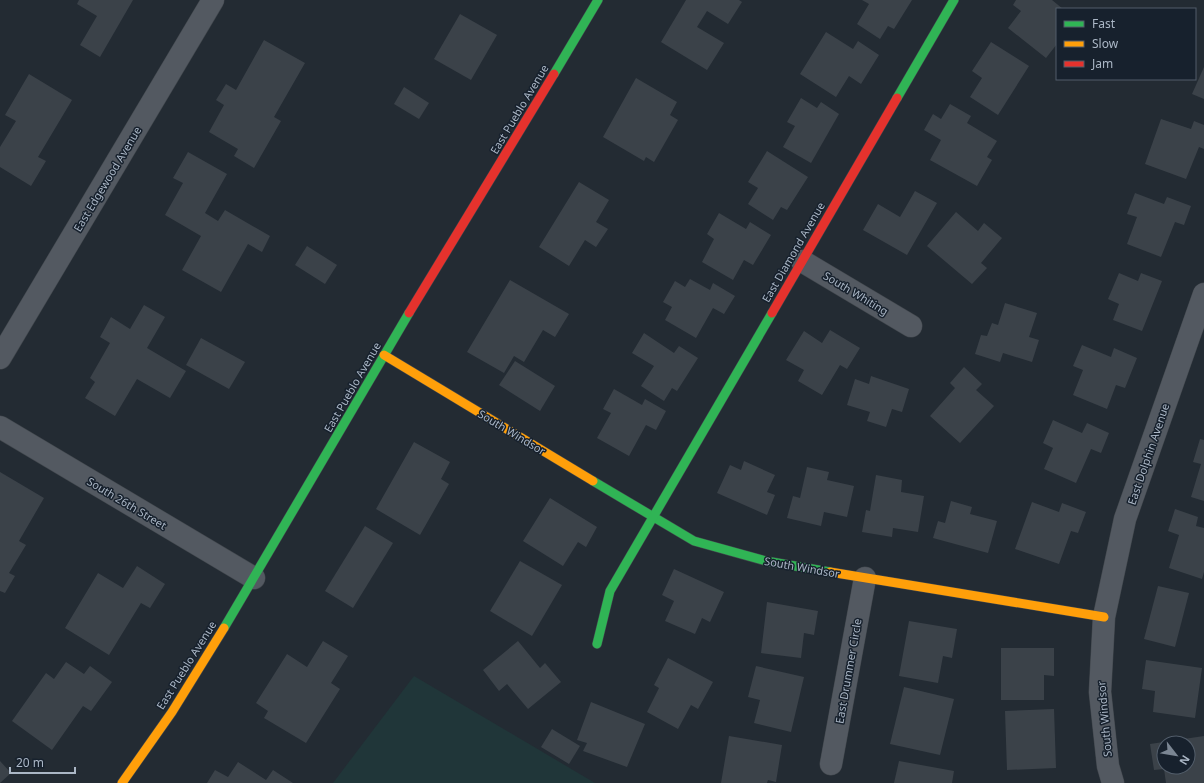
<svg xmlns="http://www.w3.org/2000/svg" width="1204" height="783" font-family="'Noto Sans',sans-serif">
<rect width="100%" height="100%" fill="#232b33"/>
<path fill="#203639" d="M414,676L595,783H333Z"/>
<g fill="#3b4249" fill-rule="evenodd">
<path d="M79,0H133L100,57L80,45L97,16L77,4Z"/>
<path d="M686,0H739L742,2L728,24L707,11L697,27L724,43L707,70L661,42Z"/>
<path d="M862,0H912L894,29L888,26L880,39L857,24L869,4Z"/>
<path d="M1016,0H1052L1063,9H1057V44L1046,58L1008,28L1021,11L1013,5Z"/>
<path d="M460,14L497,35L471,80L434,59Z"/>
<path d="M826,32L853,49L858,41L879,55L861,84L849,76L836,97L800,74Z"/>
<path d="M264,40L305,63L274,117L281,121L254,168L234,156L238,149L209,132L224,105L216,100L226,84L236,90Z"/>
<path d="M991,42L1029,66L998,115L970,97L982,78L972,71Z"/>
<path d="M1204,67V99L1192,94Z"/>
<path d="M29,74L72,100L38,157L46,161L31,186L0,167V147L16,121L5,115Z"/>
<path d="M636,78L677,102L670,115L678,120L654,162L646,157L644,161L603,137Z"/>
<path d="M404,87L429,103L419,119L394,104Z"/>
<path d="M801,98L817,108L821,102L839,114L811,163L783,147L795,126L787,122Z"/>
<path d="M950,104L971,116L967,123L997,141L987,157L992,160L977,186L930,160L941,140L924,130L933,114L941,119Z"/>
<path d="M1161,119L1191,129L1194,121L1204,125V149L1199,147L1186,179L1145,164Z"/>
<path d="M767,151L808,177L787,210L781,207L773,220L748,204L758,188L748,182Z"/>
<path d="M188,152L227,174L205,213L218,221L225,210L270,236L262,252L248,244L221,292L182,270L201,236L165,215L183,183L173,178Z"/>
<path d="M579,182L609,200L596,222L608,229L596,247L585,240L569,266L539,247Z"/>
<path d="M915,191L937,203L907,255L863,230L878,204L900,217Z"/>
<path d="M1135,193L1164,204L1167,197L1191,206L1184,225L1175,222L1161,257L1127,244L1137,217L1127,214Z"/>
<path d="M956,212L978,231L984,223L1002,238L981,263L987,268L972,284L927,246Z"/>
<path d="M719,213L746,229L750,222L771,235L753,265L744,260L733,280L702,262L714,239L707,234Z"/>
<path d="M307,246L337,265L325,284L295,265Z"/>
<path d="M1119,273L1138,281L1141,273L1162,281L1142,331L1113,320L1119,304L1108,299Z"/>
<path d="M690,279L710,290L713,283L735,296L724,314L713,308L696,338L665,320L672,307L663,302L675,281L685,287Z"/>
<path d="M510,280L569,314L555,337L543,330L524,362L514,356L504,373L467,352Z"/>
<path d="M1005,303L1037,313L1029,337L1039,340L1032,362L1003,353L1000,362L975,354L981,335L987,336L992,323L998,325Z"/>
<path d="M144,305L165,317L147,348L186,371L170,398L137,379L115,416L85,398L95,382L90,378L110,343L100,337L111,317L130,329Z"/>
<path d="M830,330L860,348L847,369L840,365L822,395L798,381L804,370L786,360L804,331L822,343Z"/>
<path d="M644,333L674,353L679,346L698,358L677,391L672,388L664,401L641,386L654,366L632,353Z"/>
<path d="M201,338L245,362L229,389L186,365Z"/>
<path d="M1082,345L1111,357L1114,348L1137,358L1125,388L1116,385L1107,409L1073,395L1083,370L1073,366Z"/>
<path d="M515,361L555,386L540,411L499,385Z"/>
<path d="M964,367L982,384L976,390L994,406L960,443L930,416L955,388L950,383Z"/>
<path d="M871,376L909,389L902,412L892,409L886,427L867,421L870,412L847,405L855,379L869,384Z"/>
<path d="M614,389L642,405L645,399L666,411L656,430L646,425L629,456L597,438L611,413L603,409Z"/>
<path d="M1053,420L1082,433L1087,423L1109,433L1101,453L1091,449L1076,483L1044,469L1053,448L1043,443Z"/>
<path d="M1200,439L1204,440V501L1191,497L1201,464L1193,462Z"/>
<path d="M414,442L450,462L441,479L449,484L420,535L376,509Z"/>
<path d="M744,461L775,475L767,492L775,495L767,515L717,493L730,465L741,470Z"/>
<path d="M807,467L829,472L827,480L854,486L847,517L824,512L821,526L787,518L793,496L800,498Z"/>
<path d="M0,472L44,498L19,541L26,545L9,573L15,576L5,593L0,591Z"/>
<path d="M876,475L902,480L901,492L924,496L918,532L893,528L892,537L862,532L866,510L870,511Z"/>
<path d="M550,498L597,527L586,547L578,542L563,566L523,541Z"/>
<path d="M951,501L972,507L970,514L997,521L988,553L933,538L938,521L945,523Z"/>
<path d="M1032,502L1059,512L1062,503L1086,512L1078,533L1071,531L1059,564L1015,549Z"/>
<path d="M1175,509L1198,517L1196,526L1204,528V572L1202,579L1169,568L1179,535L1168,531Z"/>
<path d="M365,526L393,543L353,608L325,591Z"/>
<path d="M520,561L562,585L532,636L490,611Z"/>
<path d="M137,566L165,584L150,608L141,603L109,655L65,628L98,573L123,588Z"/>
<path d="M674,569L724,592L710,622L702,618L695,634L665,621L674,601L662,595Z"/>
<path d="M1158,586L1189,593L1175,647L1144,639Z"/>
<path d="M767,602L818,611L814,635L804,633L801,658L761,653Z"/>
<path d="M909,621L957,629L952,658L943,656L938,683L899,676Z"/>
<path d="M323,641L348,656L331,683L340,689L306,743L264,718L268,711L256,703L287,654L307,667Z"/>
<path d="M518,641L540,668L545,663L561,682L528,709L507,684L499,691L483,670Z"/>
<path d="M1001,648H1054V676L1044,675V700H1001Z"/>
<path d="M668,658L713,682L698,709L691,705L678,729L647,712L659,688L654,685Z"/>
<path d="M1146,660L1202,668L1195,718L1153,712L1155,691L1142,689Z"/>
<path d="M66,662L84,674L90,666L112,682L91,711L83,706L52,750L12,721L46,673L54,679Z"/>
<path d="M756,666L804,677L791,732L754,723L760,700L748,697Z"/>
<path d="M904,687L954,699L940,755L890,744Z"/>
<path d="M591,702L645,724L627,767L583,751L587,743L577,740Z"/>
<path d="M1054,709L1056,768L1007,770L1005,711Z"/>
<path d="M552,729L580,746L569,764L541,747Z"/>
<path d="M729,736L782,745L776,782L768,780L767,783H721Z"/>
<path d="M1204,736V783H1166L1164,769L1154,770L1150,744ZM1164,743H1188V767H1164Z"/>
<path d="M0,761L11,773L0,783Z"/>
<path d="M899,761L954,771L952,783H894Z"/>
<path d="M238,762L266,780L273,770L293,783H207L215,770L228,777Z"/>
</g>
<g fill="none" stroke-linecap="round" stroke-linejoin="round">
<defs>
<g id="street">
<path d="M802,261L911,326"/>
<path d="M0,358L213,0"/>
<path d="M0,427L254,578"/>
<path d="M831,764L865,578"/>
<path d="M1113,783L1108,766L1100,692L1104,617L1125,519L1204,294"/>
</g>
<g id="fast">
<path d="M554,74L598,0"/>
<path d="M897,98L954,0"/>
<path d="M593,481L694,541L766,561L830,572"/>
<path d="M224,628L409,313"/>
<path d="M597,644L610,591L772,313"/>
</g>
<g id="slow">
<path d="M384,355L593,481"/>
<path d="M830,572L1104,617"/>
<path d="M122,783L172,712L224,628"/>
</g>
<g id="jam">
<path d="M409,313L554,74"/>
<path d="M772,313L897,98"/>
</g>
</defs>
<use href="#street" stroke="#40464c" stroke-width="23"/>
<use href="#fast" stroke="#40464c" stroke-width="10"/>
<use href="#slow" stroke="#40464c" stroke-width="10"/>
<use href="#jam" stroke="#40464c" stroke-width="10"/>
<use href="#street" stroke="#535961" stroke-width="22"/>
<use href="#fast" stroke="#30b455" stroke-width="9"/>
<use href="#slow" stroke="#ff9f0a" stroke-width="9"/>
<use href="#jam" stroke="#e5322d" stroke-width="9"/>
</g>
<g text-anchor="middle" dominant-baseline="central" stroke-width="3" stroke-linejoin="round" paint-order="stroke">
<g font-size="11" fill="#abb7c6" stroke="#17212d">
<text transform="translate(519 109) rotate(-59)">East Pueblo Avenue</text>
<text transform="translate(107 179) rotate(-59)">East Edgewood Avenue</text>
<text transform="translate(793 252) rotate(-60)">East Diamond Avenue</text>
<text transform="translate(856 293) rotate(31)">South Whiting</text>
<text transform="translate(352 387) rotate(-60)">East Pueblo Avenue</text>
<text transform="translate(512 432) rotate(31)">South Windsor</text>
<text transform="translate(1148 454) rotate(-71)">East Dolphin Avenue</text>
<text transform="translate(127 503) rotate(31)">South 26th Street</text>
<text transform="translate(802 567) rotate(10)">South Windsor</text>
<text transform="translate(186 665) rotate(-58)">East Pueblo Avenue</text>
<text transform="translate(848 671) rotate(-80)">East Drummer Circle</text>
<text transform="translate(1104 719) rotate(-95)">South Windsor</text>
</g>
</g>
<rect x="1056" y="8" width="140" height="72" fill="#17212d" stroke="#525d6a"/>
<rect x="1064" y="21" width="20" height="6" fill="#30b455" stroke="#525d6a"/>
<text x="1092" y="28" font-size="12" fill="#abb7c6">Fast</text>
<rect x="1064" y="41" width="20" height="6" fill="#ff9f0a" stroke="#525d6a"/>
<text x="1092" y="48" font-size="12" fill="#abb7c6">Slow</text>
<rect x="1064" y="61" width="20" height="6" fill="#e5322d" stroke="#525d6a"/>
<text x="1092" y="68" font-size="12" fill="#abb7c6">Jam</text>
<g transform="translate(1176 755) rotate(121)"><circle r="19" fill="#17212d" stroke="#525d6a"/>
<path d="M0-3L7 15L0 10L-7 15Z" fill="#7b8693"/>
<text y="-6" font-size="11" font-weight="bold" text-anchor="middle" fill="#abb7c6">N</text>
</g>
<path d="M10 767v6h65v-6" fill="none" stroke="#abb7c6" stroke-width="2"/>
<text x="16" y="767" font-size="12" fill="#abb7c6" stroke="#17212d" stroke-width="3" paint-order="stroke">20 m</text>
</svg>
